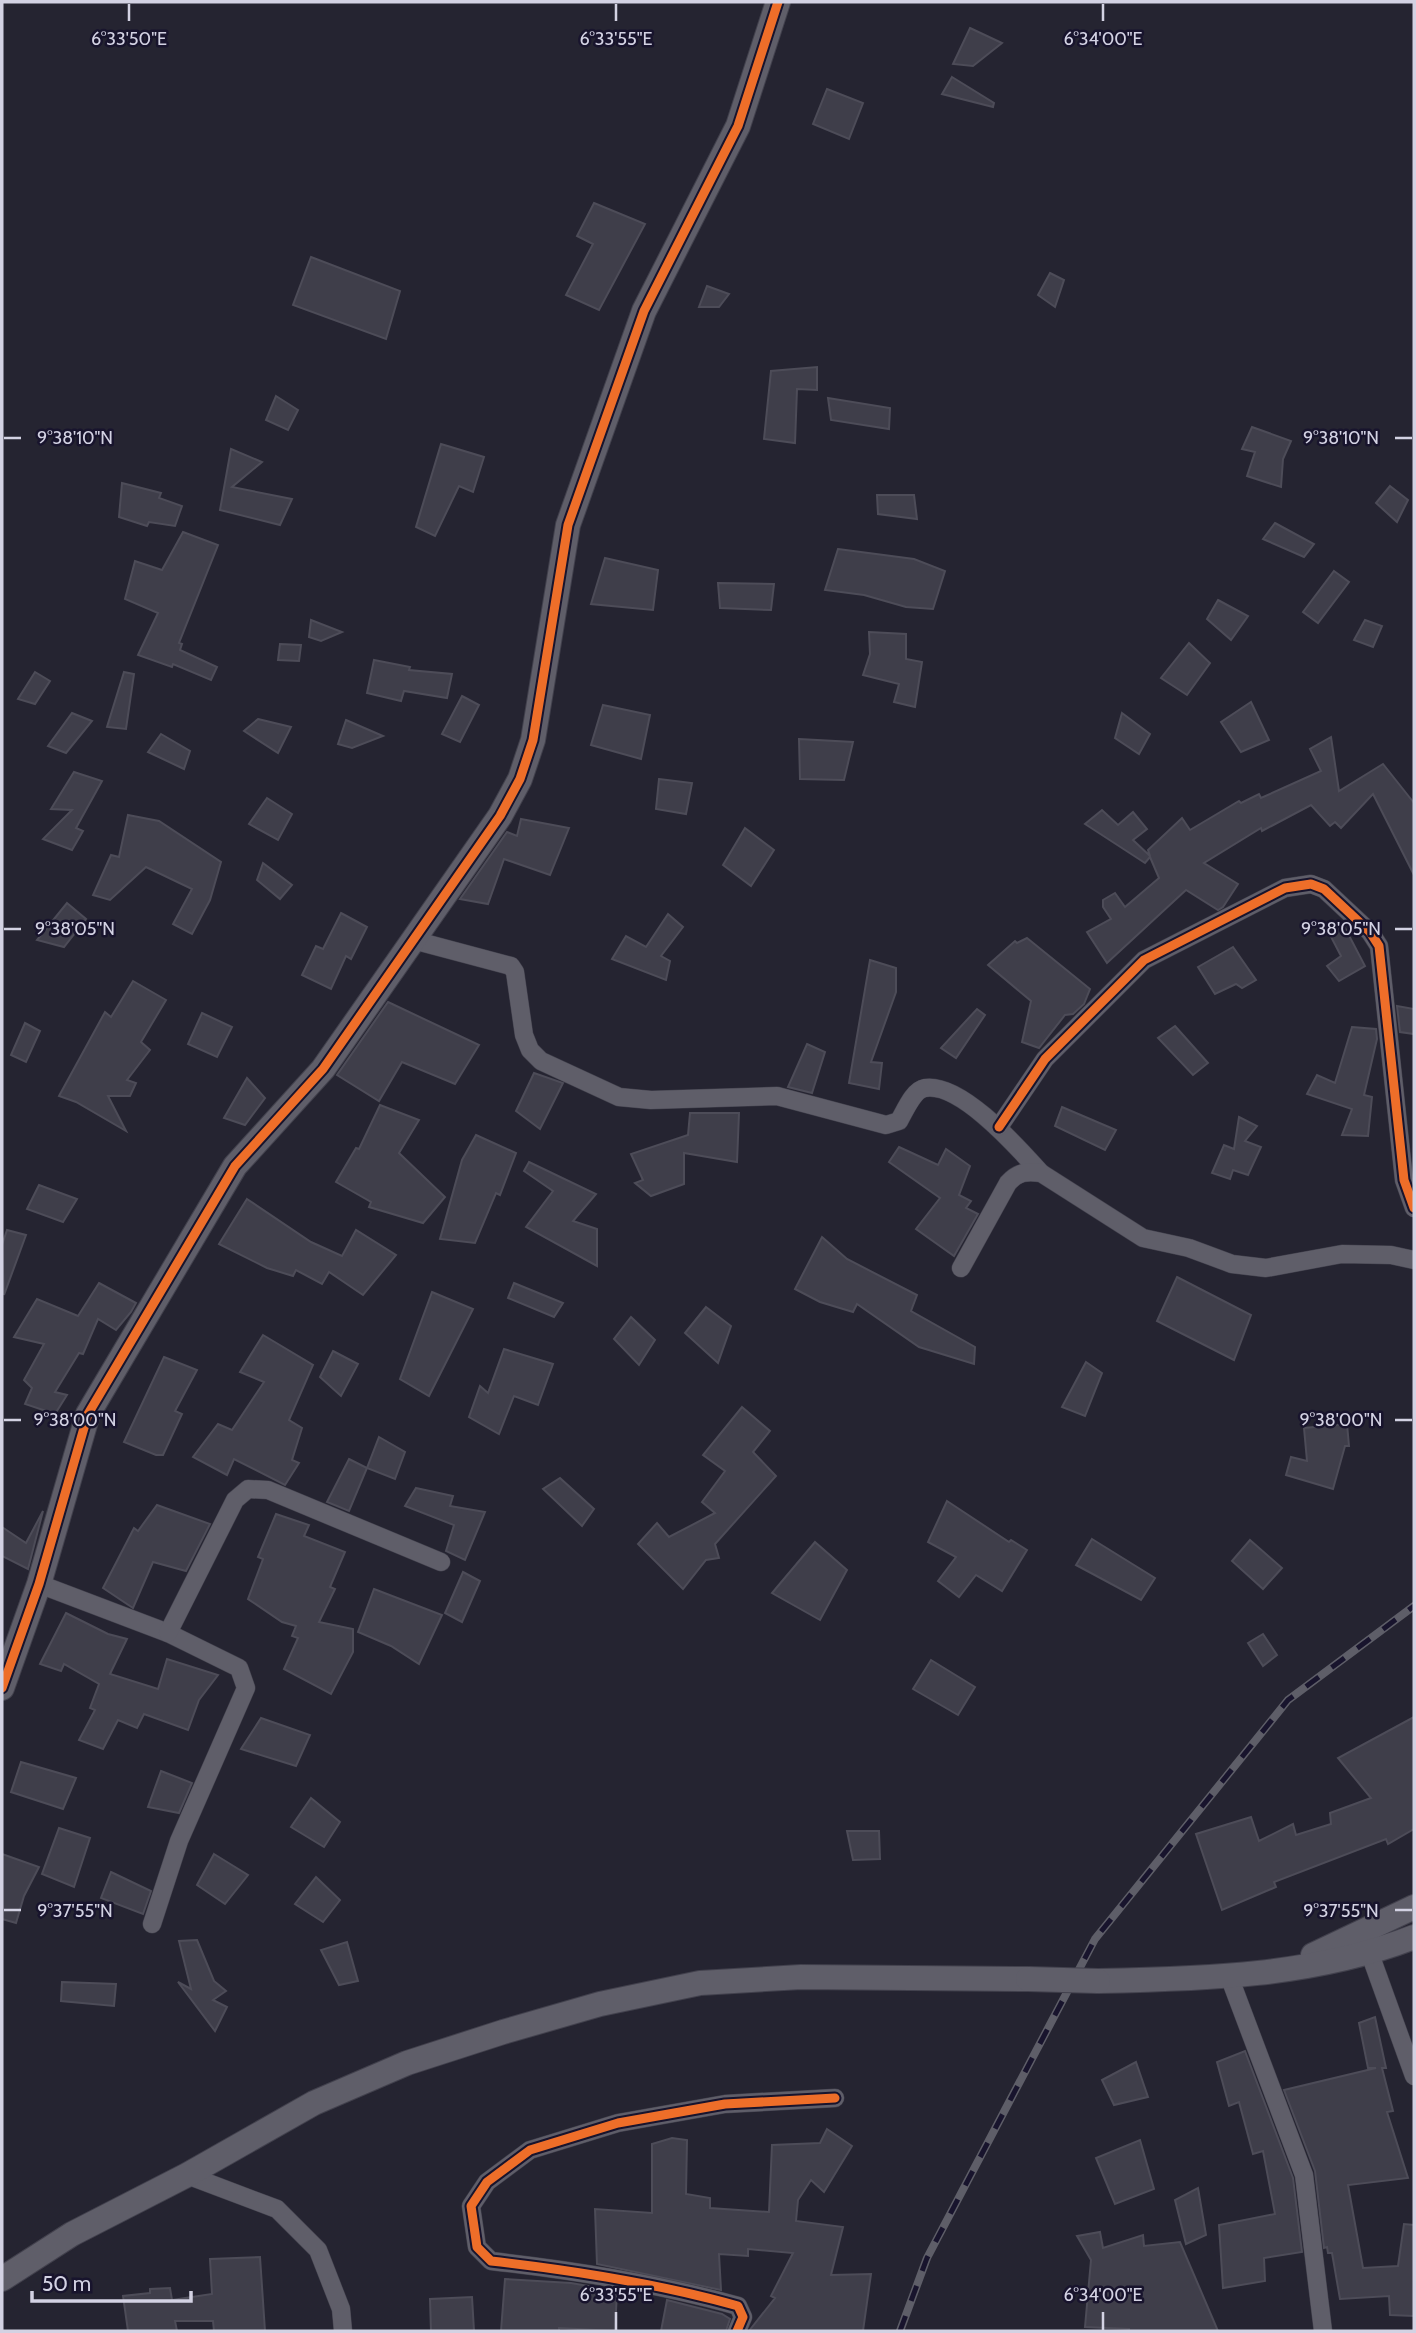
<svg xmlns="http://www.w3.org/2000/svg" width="1416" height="2333" font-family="Cabin,sans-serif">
<rect width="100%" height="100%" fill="#252431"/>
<g fill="#3f3e4a" stroke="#4d4c58" stroke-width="2">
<path d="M970,28L1002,43L973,66L953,64Z"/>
<path d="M952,77L994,103L993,107L942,94Z"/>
<path d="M827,89L863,103L849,139L813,124Z"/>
<path d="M594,203L645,224L599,310L566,295L593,244L577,236Z"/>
<path d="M311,257L400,291L386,339L293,305Z"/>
<path d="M1050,273L1064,280L1055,307L1038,295Z"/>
<path d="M707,286L729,294L719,307H699Z"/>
<path d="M817,367V390L797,389L795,443L764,439L771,371Z"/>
<path d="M276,396L298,410L288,430L266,420Z"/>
<path d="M828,398L890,408L889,429L831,420Z"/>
<path d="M1252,427L1291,441L1283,459L1281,487L1247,476L1255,452L1242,449Z"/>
<path d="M441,444L484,457L473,492L459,486L435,536L416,527Z"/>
<path d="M231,449L262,462L232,487L292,499L280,525L220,510Z"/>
<path d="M122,483L161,493L159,498L182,506L175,526L149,522L147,526L119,517Z"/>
<path d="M1390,486L1408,500L1397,522L1376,503Z"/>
<path d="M877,495H914L917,519L878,514Z"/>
<path d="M1275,523L1314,544L1304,557L1263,539Z"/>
<path d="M183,532L218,545L179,643L182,644L180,650L217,667L211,680L173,664L172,667L138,655L158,613L125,599L135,561L162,570Z"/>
<path d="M838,549L914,559L945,571L933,609L906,607L864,595L825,590Z"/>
<path d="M605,558L658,570L653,610L591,604Z"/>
<path d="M1334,571L1349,582L1318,623L1303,612Z"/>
<path d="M718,583L774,584L771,610L720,608Z"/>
<path d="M1218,600L1248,616L1231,640L1207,619Z"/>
<path d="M311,620L342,632L321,641L309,637Z"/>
<path d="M1365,620L1382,626L1373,647L1354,640Z"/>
<path d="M869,632L906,634V659L922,662L915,707L894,702L899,684L863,675L870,654Z"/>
<path d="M1189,643L1210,663L1187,695L1161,678Z"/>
<path d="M280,644L301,645L299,661L278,660Z"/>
<path d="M374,660L410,667L409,670L452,674L447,698L404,691L401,701L367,693Z"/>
<path d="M35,672L50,681L35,704L18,699Z"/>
<path d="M124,672L134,674L126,729L107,727Z"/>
<path d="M462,696L479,705L460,742L442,734Z"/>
<path d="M1251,702L1269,740L1241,752L1221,722Z"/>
<path d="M603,705L650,715L641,759L591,745Z"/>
<path d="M72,713L92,721L66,753L48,746Z"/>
<path d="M1122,713L1150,734L1139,754L1115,738Z"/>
<path d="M258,719L291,727L278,753L244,731Z"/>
<path d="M346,720L383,736L352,748L338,744Z"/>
<path d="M161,734L190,751L184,769L148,752Z"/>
<path d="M1331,737L1339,791L1383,764L1414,803V875L1373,794L1341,828L1335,822L1330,826L1311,805L1262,831L1261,828L1204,863L1238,884L1223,907L1218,910L1186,890L1107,963L1087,932L1111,919L1103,907V900L1115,893L1125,907L1159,878L1150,857L1145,863L1085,824L1102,810L1118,825L1133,812L1147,829L1133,840L1150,856L1148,850L1182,818L1190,830L1239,801L1241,803L1259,794L1261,798L1321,771L1310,749Z"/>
<path d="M799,739L853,742L844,780L800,779Z"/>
<path d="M74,772L102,781L76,828L83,831L72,850L43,839L72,810L51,809Z"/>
<path d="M659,779L692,783L686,814L656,809Z"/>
<path d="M267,798L292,814L278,840L249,824Z"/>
<path d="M128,815L159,821L221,862L210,900L192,934L173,924L192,889L146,867L110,900L93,895L111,855L119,857Z"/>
<path d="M521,819L569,828L550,875L504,859L488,904L460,899L507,832L517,836Z"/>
<path d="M745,828L774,850L751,886L723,865Z"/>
<path d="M263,863L292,885L280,899L257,880Z"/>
<path d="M67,903L86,919L64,947L37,940Z"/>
<path d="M341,913L367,927L351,959L346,956L331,989L302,975L316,946L323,949Z"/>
<path d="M668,914L683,927L661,956L670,961L666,980L612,959L626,936L646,947Z"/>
<path d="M1343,924L1365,966L1339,981L1327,966L1341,956L1328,931Z"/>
<path d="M1027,938L1090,989L1084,1004L1073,1014L1065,1015L1039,1048L1022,1042L1031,1001L988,965L1015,941L1017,943Z"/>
<path d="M1233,947L1256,980L1242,988L1236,984L1215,994L1198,967Z"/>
<path d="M870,960L896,968V992L871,1062L882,1063L879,1089L849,1083Z"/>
<path d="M133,981L166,1000L141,1042L150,1050L127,1080L136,1083L130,1096H108L126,1131L76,1102L59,1096L105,1012L111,1017Z"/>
<path d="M388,1002L479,1045L455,1084L402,1062L379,1101L337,1075Z"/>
<path d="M1397,1006L1414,1009V1034L1400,1032Z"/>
<path d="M977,1009L985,1015L956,1058L941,1048Z"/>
<path d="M202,1013L232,1027L217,1057L188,1044Z"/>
<path d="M25,1023L40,1031L26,1062L11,1055Z"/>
<path d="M1175,1026L1208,1063L1193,1075L1158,1038Z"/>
<path d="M1352,1027L1376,1029L1377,1039L1364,1095L1372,1097L1368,1136L1342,1135L1352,1109L1307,1094L1317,1075L1335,1083Z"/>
<path d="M807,1044L825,1052L812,1093L788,1087Z"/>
<path d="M534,1073L563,1083L540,1129L516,1111Z"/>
<path d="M247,1078L265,1098L245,1125L224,1118Z"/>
<path d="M380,1105L419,1120L399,1153L445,1197L423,1223L369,1207L371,1202L336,1182L356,1148L359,1149Z"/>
<path d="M1062,1107L1116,1130L1105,1150L1055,1126Z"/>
<path d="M690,1113H739L737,1162L684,1153V1184L651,1196L635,1183L643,1180L631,1154L688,1135Z"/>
<path d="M1239,1117L1257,1126L1245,1141L1261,1147L1248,1175L1233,1170L1230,1179L1212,1173L1224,1145L1234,1149Z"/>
<path d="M476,1135L516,1153L500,1195L496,1193L475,1243L440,1239L462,1160Z"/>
<path d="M899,1147L938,1165L946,1149L970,1166L959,1195L971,1201L966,1208L978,1214L954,1256L916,1229L940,1198L889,1162Z"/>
<path d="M529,1162L596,1194L573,1221L597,1229V1266L526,1227L553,1191L524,1171Z"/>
<path d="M39,1185L77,1199L63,1222L27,1209Z"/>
<path d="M247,1199L311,1242L342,1256L356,1230L396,1255L363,1295L329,1272L322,1284L296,1270L293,1276L267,1268L219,1244Z"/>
<path d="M7,1230L26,1235L4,1295L2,1245Z"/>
<path d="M822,1237L847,1259L917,1295L911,1311L975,1347L974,1364L919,1347L857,1304L853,1312L820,1302L795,1289Z"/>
<path d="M1177,1277L1251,1315L1234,1360L1157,1321Z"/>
<path d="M99,1283L136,1303L131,1312L116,1330L98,1319L83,1354L79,1353L55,1392L67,1395L55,1414L25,1404L32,1388L24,1380L44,1344L14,1337L37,1299L78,1316Z"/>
<path d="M514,1283L563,1303L554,1317L508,1298Z"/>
<path d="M432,1292L473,1309L429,1396L400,1379Z"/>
<path d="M706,1307L731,1326L718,1363L685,1333Z"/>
<path d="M631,1317L655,1340L639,1365L614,1339Z"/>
<path d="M263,1335L313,1365L289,1420L302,1428L292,1460L299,1463L285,1485L234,1459L227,1475L193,1457L218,1424L232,1430L264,1382L240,1372Z"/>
<path d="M504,1349L553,1364L538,1405L514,1396L499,1434L469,1417L480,1386L488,1393Z"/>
<path d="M333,1351L358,1364L341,1396L320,1377Z"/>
<path d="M164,1357L197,1370L175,1411L182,1414L163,1455H156L124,1442Z"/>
<path d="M1086,1362L1102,1373L1085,1416L1062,1407Z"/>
<path d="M742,1407L770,1431L753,1452L776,1476L715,1544L719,1558L706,1560L683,1589L638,1544L657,1523L669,1537L715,1513L702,1502L725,1471L703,1455Z"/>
<path d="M1347,1424L1349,1446H1345L1333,1489L1286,1475L1291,1457L1307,1461L1304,1428Z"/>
<path d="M379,1437L405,1452L395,1479L367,1468Z"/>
<path d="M349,1459L367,1468L349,1511L327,1502Z"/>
<path d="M560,1478L594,1509L582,1526L543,1489Z"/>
<path d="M416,1488L453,1496L450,1506L485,1512L465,1560L446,1551L454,1525L405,1506Z"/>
<path d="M947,1501L1009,1542L1011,1540L1027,1550L1002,1591L976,1575L959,1597L938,1581L956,1557L928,1542Z"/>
<path d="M157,1505L210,1524L186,1571L153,1562L133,1608L103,1588L134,1528L138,1531Z"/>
<path d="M43,1511L28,1569L2,1556V1527L26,1543Z"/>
<path d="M276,1514L309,1525L304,1536L345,1552L330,1587L335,1589L319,1622L353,1629V1652L331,1694L284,1669L298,1638L292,1636L296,1626L282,1622L248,1599L263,1559L258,1557Z"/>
<path d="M1092,1539L1155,1578L1141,1600L1076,1565Z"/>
<path d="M1250,1540L1282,1568L1263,1589L1232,1561Z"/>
<path d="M815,1542L847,1570L820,1620L772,1593Z"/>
<path d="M463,1572L480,1581L462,1622L445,1613Z"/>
<path d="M374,1589L442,1615L419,1664L391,1646L358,1632Z"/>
<path d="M66,1613L108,1634L127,1639L110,1674L158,1689L167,1659L218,1675L199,1700L188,1730L144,1714L137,1728L118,1720L103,1749L79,1740L95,1710L90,1708L99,1684L64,1664L61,1671L40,1664Z"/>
<path d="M1263,1634L1277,1655L1263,1666L1248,1643Z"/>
<path d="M931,1660L975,1687L958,1715L913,1689Z"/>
<path d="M1414,1717V1829L1388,1844L1386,1839L1274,1882L1276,1887L1222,1910L1196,1834L1251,1817L1259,1841L1293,1824L1296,1835L1331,1824L1330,1813L1371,1798L1338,1758Z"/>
<path d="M261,1718L310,1735L296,1766L241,1749Z"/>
<path d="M21,1762L76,1778L63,1809L11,1792Z"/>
<path d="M161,1771L192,1783L179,1813L148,1807Z"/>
<path d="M311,1798L340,1822L324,1847L291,1827Z"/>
<path d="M59,1828L90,1838L74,1887L42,1874Z"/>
<path d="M847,1831H879L880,1859L853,1860Z"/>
<path d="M2,1854L39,1867L24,1896L16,1923L2,1919Z"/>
<path d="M214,1854L248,1875L225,1904L197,1885Z"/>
<path d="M111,1872L151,1891L143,1914L101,1898Z"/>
<path d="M316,1877L340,1900L323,1922L295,1904Z"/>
<path d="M197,1940L214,1981L226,1991L213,2000L227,2007L215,2031L178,1982L191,1989L179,1941Z"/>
<path d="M347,1942L358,1981L339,1985L321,1950Z"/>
<path d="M62,1982L116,1984L114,2006L61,2001Z"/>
<path d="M1375,2017L1386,2068H1382L1393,2111L1387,2112L1408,2178L1348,2185L1363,2268L1398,2266L1404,2224L1414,2225V2316L1390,2315L1389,2296L1340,2299L1332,2253H1328L1327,2247L1324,2248L1315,2171L1284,2090L1376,2068H1368L1359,2023Z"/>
<path d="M1245,2051L1293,2178L1302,2252L1264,2258L1265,2281L1223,2288L1219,2225L1275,2214L1263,2151L1253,2154L1239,2102L1229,2106L1217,2062Z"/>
<path d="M1136,2062L1148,2097L1114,2105L1102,2080Z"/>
<path d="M827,2129L852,2146L824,2192L811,2180L798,2200L796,2221L843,2227L831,2275L871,2274L863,2331H749L775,2298L771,2296L793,2253L748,2249V2256L719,2254L721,2290L597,2264L595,2209L652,2213V2144L672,2138L687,2140L686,2194L710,2198V2208L769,2212L772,2145L820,2143Z"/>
<path d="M1140,2140L1154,2189L1115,2204L1096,2158Z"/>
<path d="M1198,2188L1206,2235L1186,2244L1175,2200Z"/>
<path d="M1100,2232L1103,2248L1143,2235L1144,2246L1180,2242L1218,2331H1129V2329L1085,2327L1091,2260L1077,2236Z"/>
<path d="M260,2257L265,2331H214L213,2321H175L177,2331H128L123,2296L150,2293V2289L170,2288L172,2300L212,2294L210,2259Z"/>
<path d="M505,2279L571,2283L617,2291L615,2331L559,2328V2331H501Z"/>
<path d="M472,2297L474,2331H431L430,2299Z"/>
<path d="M667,2300L722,2314L730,2319L726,2331H661Z"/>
</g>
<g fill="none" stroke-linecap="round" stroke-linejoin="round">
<defs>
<g id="street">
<path d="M413,940L511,966L515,972L524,1035L530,1050L541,1061L619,1097L651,1100L777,1096L886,1125L899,1121C905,1111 913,1090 925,1088C961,1082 1019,1149 1041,1173"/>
<path d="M999,1127L1045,1059L1144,960L1285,888L1311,884L1324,889L1370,932L1379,946L1404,1180L1414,1208"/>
<path d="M961,1268L1008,1183C1018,1172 1026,1171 1041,1173L1143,1238L1189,1248L1232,1264L1266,1268L1342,1254L1391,1255L1414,1260"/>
<path d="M39,1584L168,1633L239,1668L246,1688L179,1841L152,1924"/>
<path d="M168,1633L235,1500L248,1489L268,1490L441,1562"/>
<path d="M1370,1954L1414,2076"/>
<path d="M1229,1976L1304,2175L1323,2331"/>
<path d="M187,2175L277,2209L318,2250L341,2309L343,2331"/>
<path d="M737,2331L743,2317L738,2306C660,2284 571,2270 491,2261L477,2247L471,2206L487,2182L530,2150L618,2123L725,2104L835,2098"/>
</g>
<g id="secondary">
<path d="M2,1688L39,1584L88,1414L235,1166L323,1069L500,816L520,779L533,740L568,525L644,311L738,126L778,2"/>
<path d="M1313,1955L1414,1907"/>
<path d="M1098,1981C1205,1979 1314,1976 1414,1937"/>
<path d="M2,2279L72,2234L187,2175L314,2103L407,2063L503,2032L600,2004L700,1983L801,1977L1028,1979"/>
</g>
</defs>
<use href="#street" stroke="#42414d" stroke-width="19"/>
<use href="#secondary" stroke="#42414d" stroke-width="26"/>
<use href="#street" stroke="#5f5e69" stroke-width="18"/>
<use href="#secondary" stroke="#5f5e69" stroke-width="24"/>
<defs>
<path id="rail" d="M900,2331L927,2258L1095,1939L1288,1700L1414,1606"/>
</defs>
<use href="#rail" stroke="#5e5e68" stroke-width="8"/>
<use href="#rail" stroke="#18142d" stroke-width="5" stroke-dasharray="16" stroke-linecap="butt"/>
<defs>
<path id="secondary-bridge" d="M1028,1979L1098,1981"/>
</defs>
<use href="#secondary-bridge" stroke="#42414d" stroke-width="26" stroke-linecap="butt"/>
<use href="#secondary-bridge" stroke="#5f5e69" stroke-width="24"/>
<defs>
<g id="cycleway">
<path d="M999,1127L1045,1059L1144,960L1285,888L1311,884L1324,889L1370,932L1379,946L1404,1180L1414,1208"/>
<path d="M2,1688L39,1584L88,1414L235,1166L323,1069L500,816L520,779L533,740L568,525L644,311L738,126L778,2"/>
<path d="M737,2331L743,2317L738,2306C660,2284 571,2270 491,2261L477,2247L471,2206L487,2182L530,2150L618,2123L725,2104L835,2098"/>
</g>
</defs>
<use href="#cycleway" stroke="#18142d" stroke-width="13"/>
<use href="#cycleway" stroke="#ee6e29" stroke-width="9"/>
</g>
<path fill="none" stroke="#d3d2e3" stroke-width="2.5" d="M129,4V21M616,4V21M1103,4V21M4,438H21M1395,438H1412M4,929H21M1395,929H1412M4,1420H21M1395,1420H1412M4,1910H21M1395,1910H1412M616,2312V2330M1103,2312V2330"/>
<g font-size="18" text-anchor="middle" fill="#d3d2e3" stroke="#18142d" stroke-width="5" stroke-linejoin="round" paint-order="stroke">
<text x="129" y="45">6°33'50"E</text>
<text x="616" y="45">6°33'55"E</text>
<text x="1103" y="45">6°34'00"E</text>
<text x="75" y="444">9°38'10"N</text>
<text x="1341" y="444">9°38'10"N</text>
<text x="75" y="935">9°38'05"N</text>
<text x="1341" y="935">9°38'05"N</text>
<text x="75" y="1426">9°38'00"N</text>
<text x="1341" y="1426">9°38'00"N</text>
<text x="75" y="1917">9°37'55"N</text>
<text x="1341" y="1917">9°37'55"N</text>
<text x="616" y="2301">6°33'55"E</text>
<text x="1103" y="2301">6°34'00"E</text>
</g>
<rect width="1416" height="2333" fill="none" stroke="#d3d2e3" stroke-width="7"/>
<path d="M32 2291v10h159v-10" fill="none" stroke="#d3d2e3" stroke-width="3.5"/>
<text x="42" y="2291" font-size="21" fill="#d3d2e3" stroke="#18142d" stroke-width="5" paint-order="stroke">50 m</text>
</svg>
